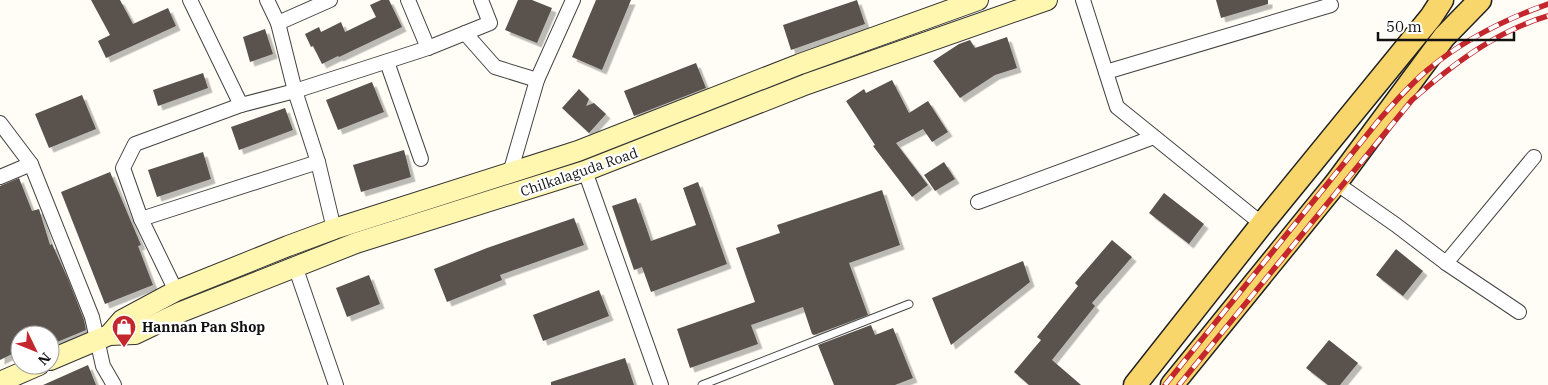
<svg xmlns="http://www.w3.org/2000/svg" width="1548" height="385" font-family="'IBM Plex Serif',serif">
<defs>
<filter id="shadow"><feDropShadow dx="4.5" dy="4.5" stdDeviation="0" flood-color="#0004"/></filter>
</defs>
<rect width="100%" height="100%" fill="#fffdf5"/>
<g fill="#5a524d" filter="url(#shadow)">
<path d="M91,0H120L133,24L168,8L176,26L106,58L98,41L110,35Z"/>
<path d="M381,0H389L402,27L339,57L338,56L322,64L313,46L311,47L305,34L319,27L321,32L341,22L345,32L376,17L370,5Z"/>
<path d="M518,0H532L552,8L537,43L505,30Z"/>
<path d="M596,0H631L602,70L572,57Z"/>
<path d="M857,0L865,24L791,50L783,25Z"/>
<path d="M1216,0H1268V4L1221,18Z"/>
<path d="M265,29L273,54L250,62L243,37Z"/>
<path d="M1007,37L1017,68L995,75L960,98L933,61L959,44L970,40L975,48Z"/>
<path d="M696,63L706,88L634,116L624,91Z"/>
<path d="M203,73L208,88L158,106L153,90Z"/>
<path d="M892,80L909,113L928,101L948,132L932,142L923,129L896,143L928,185L912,197L873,146L875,145L846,101L864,89L866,93Z"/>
<path d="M372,82L384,112L338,130L326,100Z"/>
<path d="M579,89L589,99L586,106L594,103L606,114L589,133L562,108Z"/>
<path d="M82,95L96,129L49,148L35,114Z"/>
<path d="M285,108L293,130L239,150L231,127Z"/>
<path d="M404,150L411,177L361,192L353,165Z"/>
<path d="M203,152L211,179L157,197L148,170Z"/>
<path d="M944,162L955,179L935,191L924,175Z"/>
<path d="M110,172L141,245L138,246L153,285L105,304L61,192Z"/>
<path d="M19,178L32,211L39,209L50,245L52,244L68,279L84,320L86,330L50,345V335H20V350L0,360V186Z"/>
<path d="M698,182L727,264L651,292L642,267L634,270L612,206L636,198L651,241L696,225L683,188Z"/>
<path d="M882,190L900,245L849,263L868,315L814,335L812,334L803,307L751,325L758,344L690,368L677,329L755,302L736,248L780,233L777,225Z"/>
<path d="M1164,193L1204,224L1189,244L1149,213Z"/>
<path d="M574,218L584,245L500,275L502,280L447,302L434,269L487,248Z"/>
<path d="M1112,240L1132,257L1092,303L1095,306L1052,360L1081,385H1029L1014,372L1041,340L1037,337L1078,286L1075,283Z"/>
<path d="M1396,249L1423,271L1403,296L1376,275Z"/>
<path d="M1023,261L1030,282L951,345L932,298Z"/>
<path d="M369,275L380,304L347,317L336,288Z"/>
<path d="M599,290L609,316L543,341L533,315Z"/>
<path d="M871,325L875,335L893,328L913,378L895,385H834L818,345Z"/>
<path d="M1329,340L1358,363L1340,385H1328L1306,368Z"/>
<path d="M625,358L634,385H551V382Z"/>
<path d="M88,365L96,385H43Z"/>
</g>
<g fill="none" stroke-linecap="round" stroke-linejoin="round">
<defs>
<path id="service" d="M702,385L909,304"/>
<g id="minor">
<path d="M190,0L241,105"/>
<path d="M267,0L278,23L295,91L318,162L334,229"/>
<path d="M408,0L428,48"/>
<path d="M1083,0L1117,107L1262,224"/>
<path d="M278,23L330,0"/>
<path d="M465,33L495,67L537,80"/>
<path d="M387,62L421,159"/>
<path d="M1106,72L1331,5"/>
<path d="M0,123L31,164L92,317L103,366L114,385"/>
<path d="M585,171L661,385"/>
<path d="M510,173L537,80L573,0"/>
<path d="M0,177L31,164"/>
<path d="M1336,183L1396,225L1446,263L1519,312"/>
<path d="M978,202L1154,137"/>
<path d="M141,219L318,162"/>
<path d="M1446,263L1534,157"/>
<path d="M295,266L336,385"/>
<path d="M176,291L141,219L123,168L135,144L241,105L295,91L428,48L490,23L481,0"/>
</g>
<g id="secondary">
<path d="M109,335L122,320L176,291L288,246L334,229L578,151L800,64L978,0"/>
<path d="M50,360L109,335L135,334L181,312L356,243L585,171L807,84L1047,0"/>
<path d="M0,382L39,365"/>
</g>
<g id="primary">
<path d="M1135,385L1262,224L1431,17L1442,0"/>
<path d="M1172,385L1336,183L1444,37L1480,0"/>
</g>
</defs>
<use href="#service" stroke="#444" stroke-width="9"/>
<use href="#minor" stroke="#444" stroke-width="16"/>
<use href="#secondary" stroke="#333" stroke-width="22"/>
<use href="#primary" stroke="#222" stroke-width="25"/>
<use href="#service" stroke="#fff" stroke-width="7"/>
<use href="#minor" stroke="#fff" stroke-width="14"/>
<use href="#secondary" stroke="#fff6b0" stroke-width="20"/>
<use href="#primary" stroke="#f9d66b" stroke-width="22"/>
<defs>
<g id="rail">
<path d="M1165,385L1379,120C1395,102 1411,83 1430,68C1465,39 1506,19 1548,4"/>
<path d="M1179,385L1412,100C1452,65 1496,31 1548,16"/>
</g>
</defs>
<use href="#rail" stroke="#c4262e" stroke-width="5.5"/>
<use href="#rail" stroke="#fff" stroke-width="4" stroke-dasharray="11" stroke-linecap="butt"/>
</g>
<defs>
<symbol id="shop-pin" viewBox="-11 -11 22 30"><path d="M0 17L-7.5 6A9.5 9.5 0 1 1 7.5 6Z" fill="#c4262e" stroke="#fff"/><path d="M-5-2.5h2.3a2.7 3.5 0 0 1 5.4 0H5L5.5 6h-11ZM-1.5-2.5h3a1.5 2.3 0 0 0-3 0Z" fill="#fff"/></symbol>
</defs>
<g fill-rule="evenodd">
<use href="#shop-pin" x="110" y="313" width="28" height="38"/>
</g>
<g text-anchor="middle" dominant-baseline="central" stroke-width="5" stroke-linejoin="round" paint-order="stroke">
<g font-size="14" fill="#111" stroke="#fff">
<text transform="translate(579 172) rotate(-19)">Chilkalaguda Road</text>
</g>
<g font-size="14" font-weight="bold" fill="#111" stroke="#fff" text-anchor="start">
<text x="142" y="327">Hannan Pan Shop</text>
</g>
</g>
<g transform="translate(35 350) rotate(133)"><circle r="24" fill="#ffffff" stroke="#a0a0a0"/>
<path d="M0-4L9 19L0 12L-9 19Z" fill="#c4262e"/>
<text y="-8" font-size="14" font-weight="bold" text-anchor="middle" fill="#111111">N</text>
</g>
<path d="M1378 32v8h136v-8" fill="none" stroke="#111111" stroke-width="2.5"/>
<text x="1386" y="32" font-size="15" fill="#111111" stroke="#ffffff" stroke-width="4" paint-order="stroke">50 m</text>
</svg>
